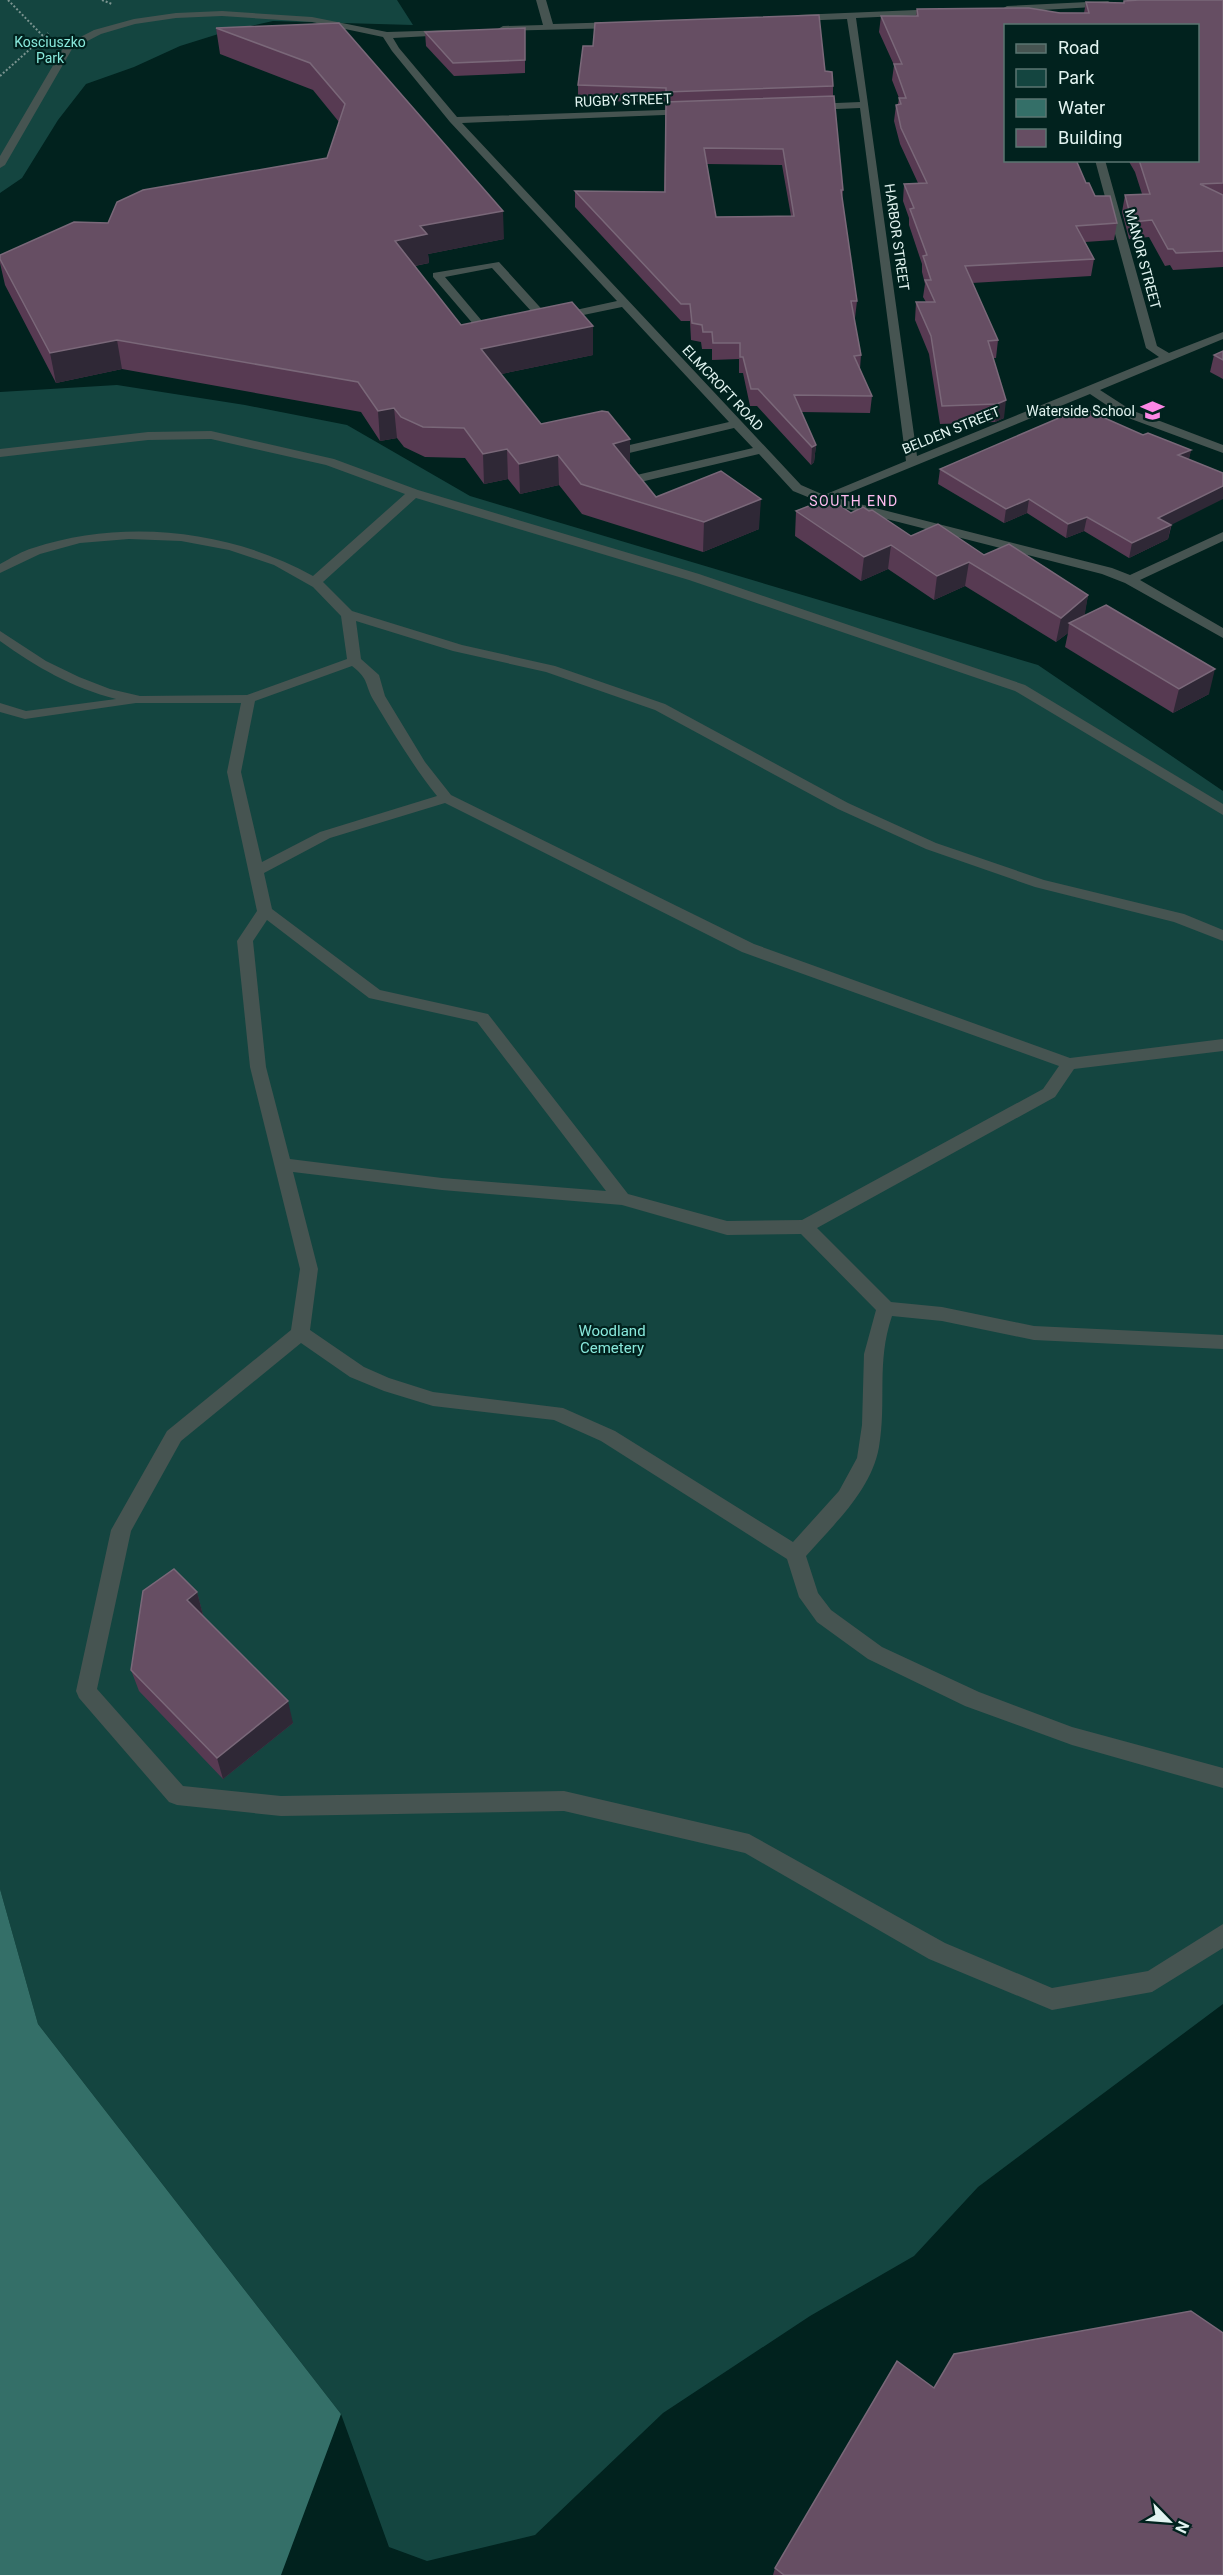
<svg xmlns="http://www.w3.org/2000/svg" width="1223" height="2575" font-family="Roboto,sans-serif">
<rect width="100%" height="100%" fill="#01221e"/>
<g fill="#144540">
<path d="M0,0H397L413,25L273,21L228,31L180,46L134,67L86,84L58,120L22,178L0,193Z"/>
<path d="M117,385L245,405L347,425L470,496L1038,665L1223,791V2004L978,2187L914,2256L810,2316L663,2413L535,2535L427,2561L389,2547L341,2414L38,2024L0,1889V392Z"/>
</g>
<path fill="#346f68" d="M0,1889L38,2024L341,2414L281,2575H0Z"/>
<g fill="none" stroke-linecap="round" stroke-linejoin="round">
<g stroke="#7b9490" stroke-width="2" stroke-dasharray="2 2" stroke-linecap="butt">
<path d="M8,0L43,36"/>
<path d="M102,0L112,4"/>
<path d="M0,76L48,33"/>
</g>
<g fill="#465451" fill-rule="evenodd">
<path d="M536,0H546L553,24L619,22L624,25L619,28L500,31L498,29L503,26L543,25Z"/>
<path d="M1108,1L1113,4L1111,6L1007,12L1002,9L1007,6Z"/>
<path d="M940,9L945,12L943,14L856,18L917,456L1159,357L1146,348L1095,160H1105L1157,346L1169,353L1223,332V339L1100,390L1131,410L1223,445V453L1123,416L1090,394L836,498L1112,568L1130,575L1223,532V541L1140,580L1223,628V638L1125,583L1102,574L820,502L793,491L759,454L632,484L628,483L626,480L628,477L753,448L734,428L625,454L621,453V447L729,422L622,307L545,323L541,322L492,268L445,277L482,321L506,329L500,332L474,325L433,277V273L499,262L548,316L617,301L450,122L392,51L383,37L312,22L222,16L176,18L135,24L101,34L72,49L5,165L0,168V156L65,45L94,30L134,19L176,13L222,11L312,17L387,32L451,30L453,32L448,35L393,38L399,48L457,117L692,109L694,111L689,114L462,123L801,485L824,495L906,461L860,108L813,110L808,107L813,104L860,102L847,19L797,21L792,18L797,15Z"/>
<path d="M211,431L334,459L418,490L699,574L1025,685L1223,804V815L1015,691L689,580L416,498L323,582L352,611L462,645L555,666L665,704L848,803L936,843L1044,880L1184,914L1223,930V941L1174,922L1035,887L926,849L838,809L655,710L546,672L453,651L356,621L361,659L379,675L385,696L425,762L451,795L754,944L1070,1058L1223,1039V1051L1074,1069L1055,1097L817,1228L891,1302L942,1307L1034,1326L1223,1335V1349L1034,1340L942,1321L892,1316C876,1363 887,1401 879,1447C871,1491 834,1524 806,1556L818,1593L831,1610L882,1647L979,1692L1072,1727L1223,1768V1788L1072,1745L965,1706L868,1659L817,1622L799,1597L787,1559L601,1441L554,1420L433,1406L384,1391L350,1377L301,1343L181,1441L131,1531L97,1689L183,1786L281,1796L564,1791L749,1834L945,1943L1052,1988L1148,1971L1223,1924V1948L1152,1992L1052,2010L929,1959L745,1853L564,1811L281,1816L177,1805L169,1802L79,1698L76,1691L111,1530L167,1431L291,1330L300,1269L250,1067L237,941L257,911L227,772L241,703H136L25,719L0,712V703L26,711L116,699C73,688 36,667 0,641V631L46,661L79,677L110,689L140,696L247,695L347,659L341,616L313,587L274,565L229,550L181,541L129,539L80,543L40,554L0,573V564C11,558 22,551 33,548C125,518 230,530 313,576L405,494L326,465L211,439L148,440L0,457V449L148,432ZM352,666C370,680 364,684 374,701C394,734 413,766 437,796L320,832L262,862L241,772L255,701ZM445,803L742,952L1059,1066L1043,1089L802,1220L727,1221L628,1194L488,1014L380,990L272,909L264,873L330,838ZM267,920L369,998L477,1022L606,1191L442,1178L290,1159L266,1067L253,941ZM293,1172L442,1190L622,1205L727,1235L801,1234L876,1310L864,1354L862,1425L857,1458L839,1491L793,1542L615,1431L563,1408L433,1392L389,1378L364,1367L310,1330L318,1269Z"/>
</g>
</g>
<g fill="#573a52" fill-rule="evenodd">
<path d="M1223,0V267L1173,270L1170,265L1165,266L1149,237L1129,239L1122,212L1125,195L1142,194L1135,172L1128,160H1197L1005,26L1086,183L1117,223L1114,240L1085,242L1094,259L1091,276L972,283L998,340L996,358H993L1004,418L995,422L940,424L929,354L915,320L916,302H926L923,297L925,284L922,272V264L909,225V218L903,201L904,184L918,183L900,144L894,121L896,105L898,104L899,98L892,80L894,65L879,32L881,16H916L917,9L1084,13L1086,2L1123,3L1124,1Z"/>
<path d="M339,23L504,239L428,254L429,263L415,266L461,325L593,355L501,374L541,424L630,465L656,497L759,529L703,552L582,514L559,485L520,494L508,479L484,484L465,458L425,457L404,447L397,438L380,441L361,412L122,369L56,383L5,285L0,263V255L327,158L339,122L313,90L220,54L216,28Z"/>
<path d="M525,28V73L454,76L426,46L425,32Z"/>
<path d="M825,71L833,86V96L843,190L842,199L857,301L855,318H854L861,355L860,369L872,396L870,413L801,412L816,445L814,462L811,465L757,406H750L743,373H739V359L712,360V349H702L701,342L691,340L690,321H681L575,207V191L664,192L666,103L578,100V85ZM707,164L782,165L791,216L716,217Z"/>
<path d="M1223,351V379L1210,372L1214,355Z"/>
<path d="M1143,435L1191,450L1168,539L1129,558L1084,531L1066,538L1027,513L1004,523L938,484L940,469Z"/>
<path d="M796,511L851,513L911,536L984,555L1088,595L1084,616L1209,694L1173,713L1065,647L1068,633L1056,642L965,586L934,600L888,569L861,581L795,536Z"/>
<path d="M197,1592L203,1615H202L293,1723L223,1779L139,1691L131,1670Z"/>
<path d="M934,2388L1223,2575H773L775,2568Z"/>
</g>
<g fill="#2f2836">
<path d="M503,211L504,239L428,254L429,263L397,269L395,241L420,226Z"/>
<path d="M593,326V355L482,378L481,349Z"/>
<path d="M117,340L122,369L56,383L50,353Z"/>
<path d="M1006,400L1004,418L995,422L997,404Z"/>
<path d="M394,408L397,438L380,441L378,411Z"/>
<path d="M630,439V469L613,444Z"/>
<path d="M816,445L814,462L811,465L812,447Z"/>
<path d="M507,449L508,479L484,484L483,454Z"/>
<path d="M1191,450L1188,464L1178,455Z"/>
<path d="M558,455L559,485L520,494L519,464Z"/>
<path d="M1223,486V499L1171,525L1168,539L1129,558L1132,543L1158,518Z"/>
<path d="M761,499L759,529L703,552L704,522Z"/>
<path d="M1029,499L1027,513L1004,523L1006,509Z"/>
<path d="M1087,517L1084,531L1066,538L1068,524Z"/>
<path d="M891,545L888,569L861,581L864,557Z"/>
<path d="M969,562L965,586L934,600L937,576Z"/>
<path d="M1088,595L1084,620L1069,623L1068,633L1056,642L1061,618Z"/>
<path d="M1215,669L1209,694L1173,713L1179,689Z"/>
<path d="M197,1592L203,1615L193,1622L187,1600Z"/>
<path d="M288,1701L293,1723L223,1779L217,1758Z"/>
</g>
<g fill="#664e63" stroke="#7a6879" stroke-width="1.5" fill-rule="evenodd">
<path d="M1139,0H1223V183L1200,184L1223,195V251L1176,253L1173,249H1168L1152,220L1132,222L1125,195L1150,194L1139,160H1197V26H1005V160H1076L1086,183H1089L1095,196H1110L1117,223L1076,226L1094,259L965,266L998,340L988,341L1006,400L997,404L942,406L931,336L916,302H935L925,280H931L923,256L927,255L910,209L914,208L904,184L927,183L901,128L896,105L901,104L899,98H906L894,64H902L881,16H918L917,9L1029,8L1060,13H1089L1086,2L1124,3V1Z"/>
<path d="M819,15L825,71L832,72L833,86L666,92V88L578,85L583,46H593L595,23Z"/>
<path d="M339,23L503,211L420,226L427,234L395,241L461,325L572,302L593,326L481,349L541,424L602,411L608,412L630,439L613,444L656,497L721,471L761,499L704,522L581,484L558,455L519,464L507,449L483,454L464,428L423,427L401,417L394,408L378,411L358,382L117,340L50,353L0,259V255L74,222L108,223L117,202L143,190L327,158L345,104L310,63L216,28Z"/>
<path d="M525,28V60L453,63L425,32Z"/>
<path d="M834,96L843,190H841L857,301H851L861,355L854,356L872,396L794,395L816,445L812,447L758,389H751L743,357H740V343H713L712,332H703L702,325L692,323L690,304H681L575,191L665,192L666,102ZM704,148L783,149L794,216L716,217Z"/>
<path d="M1223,351V360L1214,355Z"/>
<path d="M1082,408L1143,435L1148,433L1191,450L1178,455L1223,473V486L1158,518L1171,525L1132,543L1087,517L1068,524L1029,499L1006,509L940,469Z"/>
<path d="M829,498L851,513L863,507L869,511L872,510L911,536L938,524L984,555L1009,544L1088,595L1061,618L969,562L937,576L891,545L864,557L796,511Z"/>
<path d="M1106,605L1215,669L1179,689L1069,623Z"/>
<path d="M174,1569L197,1592L187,1600L288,1701L217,1758L131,1670L143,1591Z"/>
<path d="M1191,2311L1223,2333V2575H784L775,2568L897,2361L934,2388L954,2354Z"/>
</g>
<defs>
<symbol id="school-bare" viewBox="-9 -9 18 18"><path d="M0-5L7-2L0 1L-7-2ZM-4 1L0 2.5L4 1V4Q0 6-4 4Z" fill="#fb87e5" stroke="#01221e" stroke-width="2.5" paint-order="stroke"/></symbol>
</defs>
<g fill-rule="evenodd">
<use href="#school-bare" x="1136" y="394" width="33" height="33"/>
</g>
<g text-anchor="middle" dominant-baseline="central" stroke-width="4.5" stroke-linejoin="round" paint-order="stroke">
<g font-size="14" fill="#88e8db" stroke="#01221e">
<text x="50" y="42">Kosciuszko<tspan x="50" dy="16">Park</tspan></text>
</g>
<g font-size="14" fill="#e2f4f1" stroke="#01221e">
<text transform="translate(623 100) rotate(-2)">RUGBY STREET</text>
<text transform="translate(897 237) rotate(82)">HARBOR STREET</text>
<text transform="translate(1143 259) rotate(75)">MANOR STREET</text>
<text transform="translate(723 388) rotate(47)">ELMCROFT ROAD</text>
<text transform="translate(951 430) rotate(-22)">BELDEN STREET</text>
</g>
<g font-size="14" fill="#e2f4f1" stroke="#01221e" text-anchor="end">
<text x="1135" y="411">Waterside School</text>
</g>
<g font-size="14" letter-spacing="1.5" fill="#febcef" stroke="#01221e">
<text x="854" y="501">SOUTH END</text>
</g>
<g font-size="15" fill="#88e8db" stroke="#01221e">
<text x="612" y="1331">Woodland<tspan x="612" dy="17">Cemetery</tspan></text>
</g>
</g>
<rect x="1004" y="24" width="195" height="138" fill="#01221e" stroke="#5b7672" stroke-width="1.5"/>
<rect x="1016" y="44" width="30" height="9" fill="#465451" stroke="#5b7672" stroke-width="1.5"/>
<text x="1058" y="54" font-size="18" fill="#e2f4f1">Road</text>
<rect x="1016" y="69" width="30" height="18" fill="#144540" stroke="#5b7672" stroke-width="1.5"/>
<text x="1058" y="84" font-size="18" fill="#e2f4f1">Park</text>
<rect x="1016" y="99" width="30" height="18" fill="#346f68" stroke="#5b7672" stroke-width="1.5"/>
<text x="1058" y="114" font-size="18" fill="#e2f4f1">Water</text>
<rect x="1016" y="129" width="30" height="18" fill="#664e63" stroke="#5b7672" stroke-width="1.5"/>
<text x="1058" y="144" font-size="18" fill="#e2f4f1">Building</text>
<g transform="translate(1169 2521) rotate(115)" stroke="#01221e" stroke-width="4.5" paint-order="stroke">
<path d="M0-4.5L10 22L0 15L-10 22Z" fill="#e2f4f1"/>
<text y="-9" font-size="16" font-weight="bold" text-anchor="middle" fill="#e2f4f1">N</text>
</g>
</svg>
